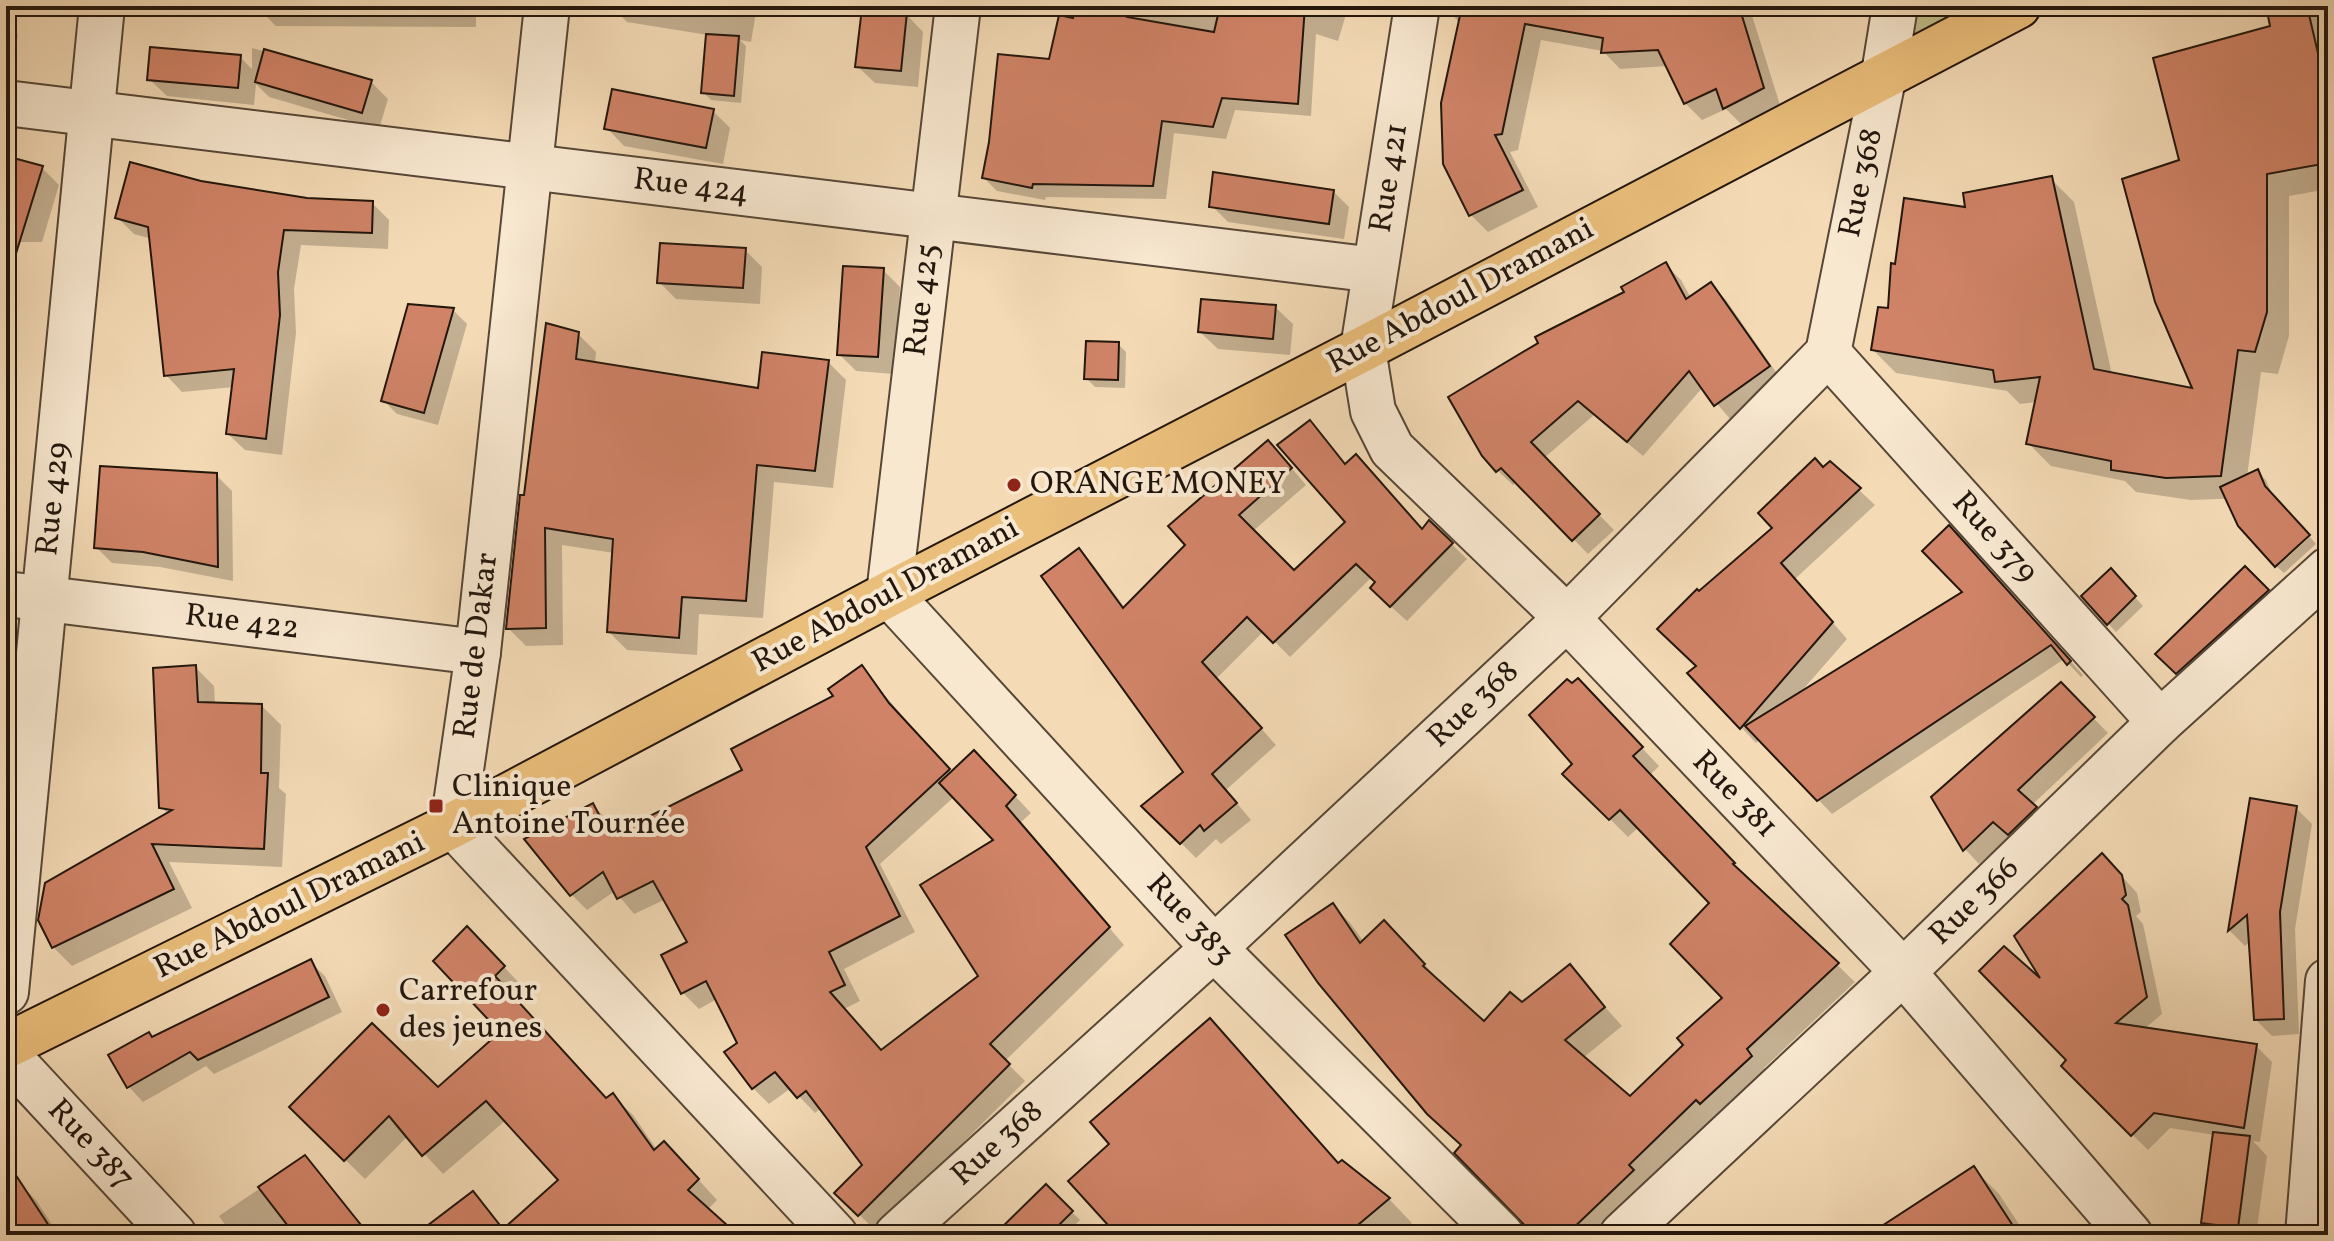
<svg xmlns="http://www.w3.org/2000/svg" width="2334" height="1241" font-family="Vollkorn,serif">
<rect width="100%" height="100%" fill="#f4dbb6"/>
<filter id="stains"><feTurbulence type="fractalNoise" baseFrequency=".0025" numOctaves="4"/><feColorMatrix values="0 0 0 0 .2 0 0 0 0 .09 0 0 0 0 .02 0 0 0 .5 -.17"/></filter>
<radialGradient id="worn" r=".72"><stop offset=".6" stop-color="#630" stop-opacity="0"/><stop offset="1" stop-color="#630" stop-opacity=".3"/></radialGradient>
<path fill="#c1be89" stroke="#726a4b" stroke-width="2" d="M1895,6H2018L1884,74Z"/>
<g fill="#0003" fill-rule="evenodd">
<path d="M256,6H476V27L276,26Z"/>
<path d="M611,6H757L751,42L740,40L746,46L741,103L711,100L703,92L708,35L627,22Z"/>
<path d="M837,6H885L884,12L906,14L923,32L918,87L875,83L857,66L864,9Z"/>
<path d="M1064,6H1342L1347,11L1338,41L1316,34L1311,116L1235,110L1226,139L1174,133L1166,199L1046,197L1045,200L997,191L984,178L1050,61Z"/>
<path d="M1448,6H1749L1780,105L1742,125L1726,109L1702,120L1685,103L1668,66L1620,69L1603,51L1541,40L1518,150L1510,152L1538,207L1488,232L1471,215L1460,23L1447,10Z"/>
<path d="M2268,6H2328V189L2289,196V336L2278,374L2261,372L2247,477L2257,472L2266,480L2273,497L2191,500L2136,492L2125,481L2051,466L2028,443L2036,402L2020,404L2007,391L1896,373L1873,350L1890,311L1968,209L2051,179L2074,202L2112,375L2196,390L2181,162L2272,28Z"/>
<path d="M6,23L18,35L7,85H6Z"/>
<path d="M252,48L371,82L388,99L379,129L269,97L256,84L254,105L167,96L149,79L240,57L252,69Z"/>
<path d="M713,111L730,128L723,164L624,146L607,128Z"/>
<path d="M6,158L42,168L59,185L42,242H6Z"/>
<path d="M201,183L307,200L372,203L389,220L388,249L301,245L294,289L296,333L282,455L245,450L228,434L234,387L182,392L166,375L152,239L134,234L117,217Z"/>
<path d="M1333,191L1349,207L1344,239L1228,222L1212,206Z"/>
<path d="M745,250L762,267L760,304L676,299L659,282Z"/>
<path d="M1666,265L1681,280L1691,298L1711,285L1726,300L1783,382L1730,419L1703,387L1643,456L1594,415L1544,458L1614,530L1588,554L1517,481L1513,485L1498,471L1627,293Z"/>
<path d="M883,270L900,287L894,374L856,371L839,354Z"/>
<path d="M1275,307L1293,324L1290,355L1218,349L1200,332Z"/>
<path d="M453,310L467,324L438,425L397,414L383,400Z"/>
<path d="M578,334L596,352L595,364L760,390L828,362L846,380L833,488L774,482L763,618L699,614L697,655L627,650L609,632L614,553L562,545L563,645L526,646L508,628L526,497Z"/>
<path d="M1118,344L1126,352L1125,388L1095,387L1086,378Z"/>
<path d="M1310,422L1347,465L1423,531L1430,523L1467,559L1407,621L1388,604L1372,577L1290,657L1264,631L1216,679L1276,745L1226,790L1251,820L1221,844L1216,839L1196,858L1144,806L1186,772L1079,550L1094,566L1125,608L1283,458L1306,485L1252,532L1294,573L1348,522Z"/>
<path d="M1830,463L1875,505L1795,579L1847,639L1800,693L1965,592L1963,541L2083,675L2081,677L2064,659L1832,814L1760,739L1756,743L1741,727L1699,667V594L1775,528Z"/>
<path d="M216,475L232,491L233,581L160,567L112,563L96,547Z"/>
<path d="M2310,537L2316,544L2284,573L2277,567Z"/>
<path d="M2245,569L2284,608L2194,690L2158,654Z"/>
<path d="M2119,579L2143,606L2116,632L2084,597Z"/>
<path d="M195,667L214,686L215,705L262,706L281,725L279,788L286,794L282,867L169,862L192,908L72,966L53,947L169,815L161,807Z"/>
<path d="M861,668L952,773L990,769L1031,813L1020,823L1124,945L1005,1061L1025,1081L875,1230L837,1193L865,1165L821,1108L815,1113L791,1088L769,1104L753,1088L739,1043L717,999L699,1009L683,993L690,943L666,899L634,914L615,891L587,910L571,894L593,805L609,822L616,835L745,771L836,696ZM954,797L996,841L981,977L882,1051L844,1009L860,1001L844,969L915,932L880,864Z"/>
<path d="M2061,685L2108,733L2032,805L2050,823L2024,849L2009,836L1979,864L1965,849L1934,797Z"/>
<path d="M1595,698L1659,766L1650,775L1751,882L1855,982L1764,1068L1769,1075L1719,1121L1715,1116L1645,1184L1603,1235H1536L1463,1146L1333,905L1350,923L1364,942L1402,941L1442,983L1440,984L1484,1024L1522,1005L1569,967L1622,1026L1583,1058L1630,1099L1686,1045L1725,998L1712,903L1639,827L1628,837L1565,774L1575,764Z"/>
<path d="M2252,800L2296,808L2312,824L2295,929L2299,1034L2272,1036L2256,1020L2251,941L2245,946L2230,931Z"/>
<path d="M2118,872L2137,893L2141,912L2136,916L2143,924L2162,1014L2144,1029L2256,1046L2272,1062L2260,1142L2253,1141L2267,1156L2256,1235H2215L2203,1223L2215,1135L2170,1128L2148,1150L2063,1066L2069,1060L2046,987Z"/>
<path d="M487,949L523,987L513,996L607,1100L613,1096L633,1115L657,1150L683,1163L717,1200L707,1210L735,1235H443L473,1194L505,1230L561,1180L506,1120L443,1174L408,1136L365,1179L291,1107L438,1090L503,1032Z"/>
<path d="M310,962L325,976L342,1012L214,1074L206,1066L143,1102L129,1087L154,1039Z"/>
<path d="M1210,1020L1340,1164L1342,1162L1389,1199L1412,1223L1408,1226L1416,1235H1120L1112,1144Z"/>
<path d="M305,1158L370,1235H232L219,1216Z"/>
<path d="M1974,1169L1999,1194L2026,1235H1872Z"/>
<path d="M6,1176L19,1183L36,1200L59,1235H6Z"/>
<path d="M1046,1187L1080,1220L1065,1235H1027Z"/>
<path d="M78,1226L86,1235H68Z"/>
</g>
<g fill="#d08367" stroke="#22160d" stroke-width="2">
<path d="M1076,6H1130L1127,17L1214,32L1220,6H1234L1270,14L1273,6H1305L1298,104L1222,98L1213,127L1162,121L1153,186L1033,184L1032,188L982,178L989,142L998,54L1049,59L1059,15L1073,18Z"/>
<path d="M1462,6H1739L1764,88L1723,109L1716,89L1684,104L1658,50L1601,53L1603,38L1525,24L1502,134L1495,135L1523,190L1469,216L1443,164L1441,103Z"/>
<path d="M2266,6H2307L2328,96V163L2267,174V312L2255,352L2238,350L2221,476L2166,478L2111,470V461L2026,444L2040,377L1995,382L1993,370L1871,350L1878,307L1888,308L1891,263L1895,264L1904,198L1965,207L1963,193L2052,176L2094,369L2192,388L2155,302L2122,179L2179,160L2153,58L2270,26Z"/>
<path d="M862,8L907,12L901,71L855,67Z"/>
<path d="M706,34L739,36L734,96L701,93Z"/>
<path d="M150,47L241,55L238,88L147,80Z"/>
<path d="M264,49L372,80L362,113L255,82Z"/>
<path d="M612,89L714,109L706,148L604,129Z"/>
<path d="M6,156L43,166L14,260L6,259Z"/>
<path d="M130,162L201,181L307,198L373,201L372,233L284,230L278,272L280,315L266,439L226,434L234,369L164,376L148,227L115,218Z"/>
<path d="M1213,172L1334,190L1329,224L1209,207Z"/>
<path d="M660,243L746,248L743,288L657,283Z"/>
<path d="M1666,262L1686,299L1711,282L1770,366L1714,406L1689,371L1627,442L1578,401L1531,442L1600,514L1572,541L1501,468L1496,472L1482,456L1448,397L1538,343L1535,337L1624,292L1621,287Z"/>
<path d="M843,266L884,268L878,357L837,355Z"/>
<path d="M1201,299L1276,305L1273,339L1198,332Z"/>
<path d="M408,304L454,308L424,413L381,401Z"/>
<path d="M546,323L579,332L576,359L758,388L762,352L829,360L815,471L757,465L746,601L682,597L679,638L607,632L613,539L545,528L546,628L506,629L520,495H524Z"/>
<path d="M1086,341L1119,342L1118,380L1084,379Z"/>
<path d="M1310,420L1345,464L1356,454L1422,529L1429,520L1453,543L1390,607L1370,588L1375,582L1356,564L1273,643L1247,617L1202,662L1262,728L1212,774L1237,803L1204,831L1200,825L1180,844L1141,806L1183,772L1041,576L1079,548L1123,608L1185,545L1168,526L1268,440L1292,468L1239,515L1294,570L1345,522L1277,445Z"/>
<path d="M1815,458L1823,467L1830,461L1861,488L1781,563L1833,622L1740,729L1687,673L1696,666L1657,629L1697,589L1699,591L1772,528L1758,513Z"/>
<path d="M100,466L217,473L218,567L143,552L94,548Z"/>
<path d="M2258,469L2265,486L2310,535L2275,567L2238,526L2220,487Z"/>
<path d="M1949,525L2071,661L2067,665L2051,645L1817,801L1745,726L1962,592L1922,551Z"/>
<path d="M2245,566L2269,590L2176,674L2155,654Z"/>
<path d="M2111,568L2136,596L2107,625L2081,596Z"/>
<path d="M196,665L198,702L262,704L261,773H268L264,849L152,844L174,889L52,948L38,920L45,883L172,810L159,808L153,668Z"/>
<path d="M862,665L889,703L950,769L866,847L900,916L829,952L845,985L830,992L881,1050L978,976L920,885L993,840L939,783L974,750L1016,795L1006,806L1110,927L990,1044L1010,1064L858,1216L834,1193L862,1165L806,1091L797,1098L775,1072L752,1089L724,1052L737,1043L706,981L681,994L661,955L687,942L653,881L617,899L603,872L570,896L524,839L593,803L610,836L742,770L731,749L833,696L828,689Z"/>
<path d="M1578,678L1643,747L1633,756L1735,863L1733,864L1839,963L1747,1049L1752,1056L1700,1104L1696,1100L1629,1165L1634,1170L1566,1235H1534L1454,1153L1461,1145L1427,1114L1318,983L1285,935L1333,903L1360,943L1384,920L1425,964L1423,966L1484,1021L1510,992L1522,1002L1570,964L1605,1007L1565,1040L1630,1096L1683,1045L1677,1038L1722,998L1670,944L1709,903L1620,810L1609,820L1562,774L1572,764L1529,715L1567,679L1572,683Z"/>
<path d="M2061,682L2095,717L2018,790L2037,807L2008,835L1993,822L1963,851L1931,797Z"/>
<path d="M2250,798L2297,806L2280,912L2284,1019L2254,1020L2247,915L2228,931Z"/>
<path d="M2102,853L2122,875L2126,895L2122,899L2128,905L2147,997L2116,1023L2257,1044L2244,1128L2154,1113L2131,1136L2061,1066L2066,1060L1979,971L2004,946L2040,978L2014,936Z"/>
<path d="M467,926L505,966L495,976L606,1098L613,1093L654,1150L664,1141L699,1179L688,1190L738,1235H415L473,1191L503,1229L558,1180L486,1101L422,1156L389,1116L344,1161L289,1107L372,1023L438,1087L500,1032L433,961Z"/>
<path d="M311,959L329,997L198,1060L190,1052L127,1088L108,1055L149,1032L152,1037Z"/>
<path d="M1210,1018L1338,1163L1342,1160L1390,1198L1346,1235H1117L1068,1181L1109,1144L1090,1122Z"/>
<path d="M2213,1132L2250,1136L2238,1228L2201,1223Z"/>
<path d="M305,1155L369,1235H295L258,1187Z"/>
<path d="M6,1160L55,1235H6Z"/>
<path d="M1974,1166L2019,1235H1868Z"/>
<path d="M1046,1184L1073,1211L1049,1235H994Z"/>
</g>
<g fill="none" stroke-linecap="round" stroke-linejoin="round">
<defs>
<g id="minor">
<path d="M547,6L478,652L453,825L835,1235"/>
<path d="M958,6L889,594L1214,948L1501,1235"/>
<path d="M1417,6L1363,349L1373,411L1392,449L1567,618L1903,972L2130,1235"/>
<path d="M6,103L1375,270"/>
<path d="M1828,353L2160,722"/>
<path d="M6,594L478,652"/>
<path d="M6,992L102,6"/>
<path d="M6,1054L174,1235"/>
<path d="M897,1235L1214,948L1567,618L1828,353L1884,74L1895,6"/>
<path d="M1622,1235L1903,972L2160,722L2328,570"/>
<path d="M2308,1235L2328,981"/>
</g>
<path id="major" d="M6,1046L453,825L889,594L1363,349L2018,6"/>
</defs>
<use href="#minor" stroke="#564737" stroke-width="48"/>
<use href="#major" stroke="#22160d" stroke-width="48"/>
<use href="#minor" stroke="#f8e8d0" stroke-width="44"/>
<use href="#major" stroke="#eabe7b" stroke-width="44"/>
</g>
<g fill="#8f2418" stroke="#f8e8d0" stroke-width="3">
<circle cx="1014" cy="485" r="8"/>
<rect x="428" y="798" width="16" height="16" rx="4"/>
<circle cx="383" cy="1010" r="8"/>
</g>
<g text-anchor="middle" dominant-baseline="central" stroke-width="8" stroke-linejoin="round" paint-order="stroke">
<g font-size="32" fill="#22160d" stroke="#f8e8d0">
<text transform="translate(1390 178) rotate(-81)">Rue 421</text>
<text transform="translate(1862 183) rotate(-78)">Rue 368</text>
<text transform="translate(691 187) rotate(7)">Rue 424</text>
<text transform="translate(1461 297) rotate(-28)">Rue Abdoul Dramani</text>
<text transform="translate(923 300) rotate(-83)">Rue 425</text>
<text transform="translate(54 499) rotate(-84)">Rue 429</text>
<text transform="translate(1994 538) rotate(48)">Rue 379</text>
<text transform="translate(886 596) rotate(-28)">Rue Abdoul Dramani</text>
<text transform="translate(242 623) rotate(7)">Rue 422</text>
<text transform="translate(477 646) rotate(-83)">Rue de Dakar</text>
<text transform="translate(1474 705) rotate(-43)">Rue 368</text>
<text transform="translate(1734 795) rotate(46)">Rue 381</text>
<text transform="translate(1975 902) rotate(-44)">Rue 366</text>
<text transform="translate(290 906) rotate(-26)">Rue Abdoul Dramani</text>
<text transform="translate(1189 920) rotate(47)">Rue 383</text>
<text transform="translate(998 1144) rotate(-42)">Rue 368</text>
<text transform="translate(90 1145) rotate(47)">Rue 387</text>
</g>
<g font-size="32" fill="#22160d" stroke="#f8e8d0" text-anchor="start">
<text x="1030" y="485">ORANGE MONEY</text>
<text x="452" y="788">Clinique<tspan x="452" dy="37">Antoine Tournée</tspan></text>
<text x="399" y="992">Carrefour<tspan x="399" dy="37">des jeunes</tspan></text>
</g>
</g>
<rect width="2334" height="1241" fill="none" stroke="#f4dbb6" stroke-width="32"/>
<rect x="8" y="8" width="2318" height="1225" fill="none" stroke="#22160d" stroke-width="4"/>
<rect x="16" y="16" width="2302" height="1209" fill="none" stroke="#22160d" stroke-width="2"/>
<rect width="100%" height="100%" filter="url(#stains)"/>
<rect width="100%" height="100%" fill="url(#worn)"/>
</svg>
